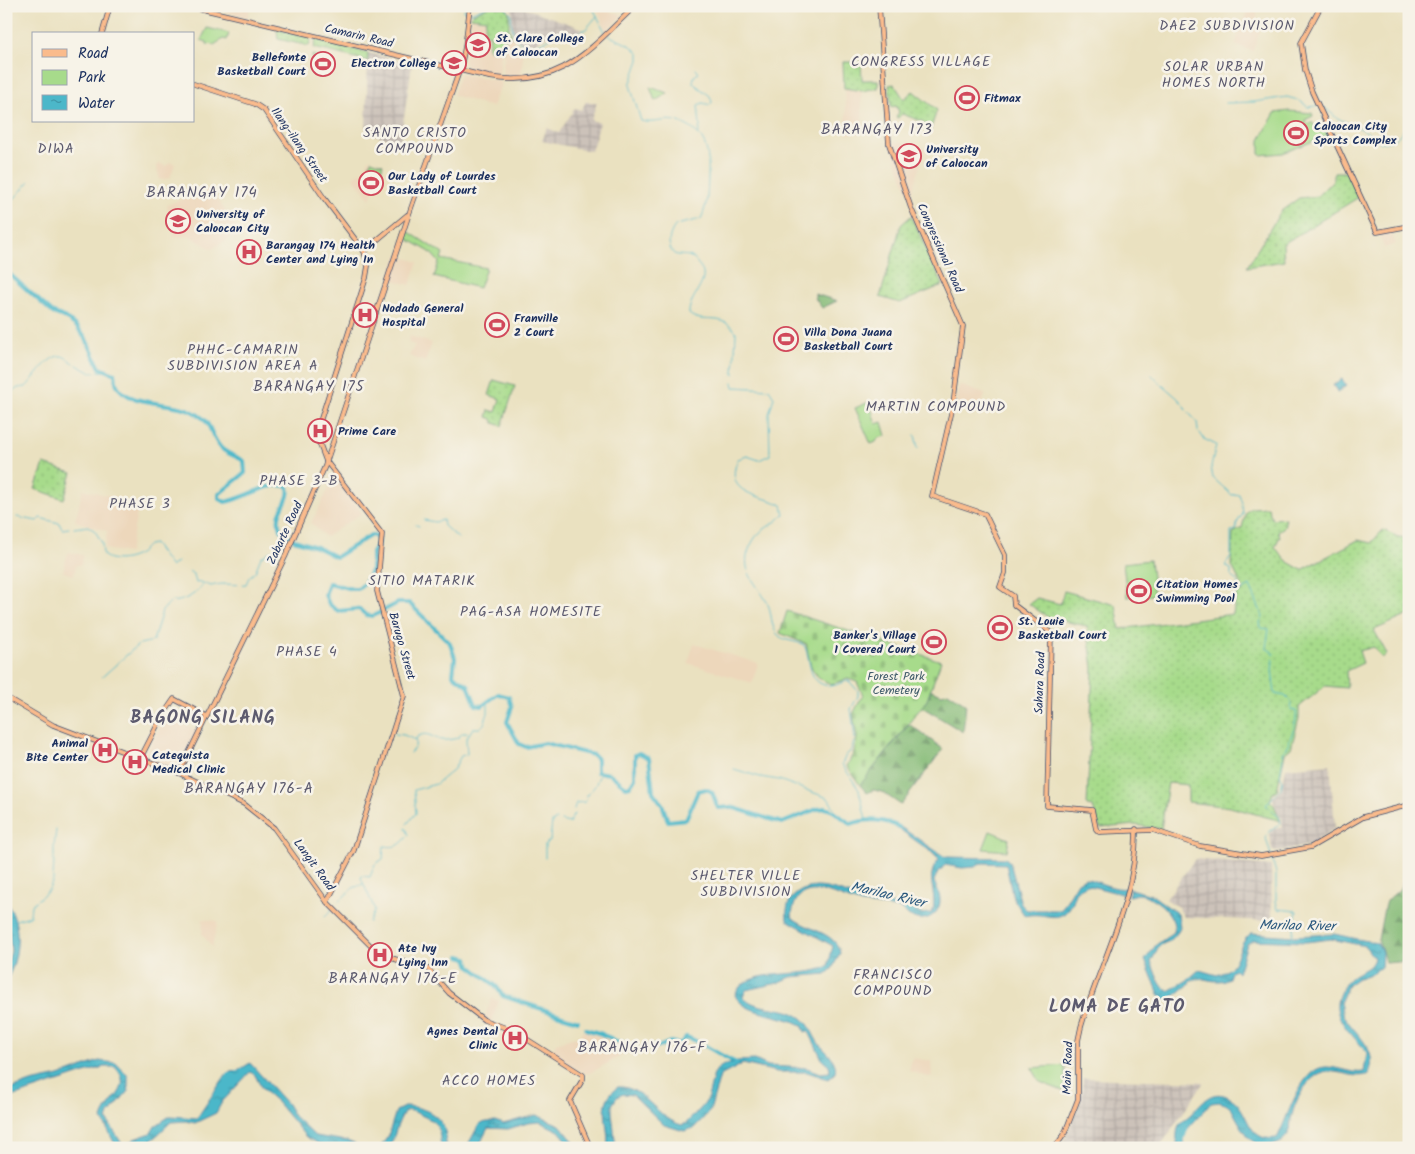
<svg xmlns="http://www.w3.org/2000/svg" width="1415" height="1154" font-family="Kalam,sans-serif">
<defs>
<pattern id="industrial-grid" width="8" height="8" patternUnits="userSpaceOnUse" patternTransform="scale(1.25)"><rect width="8" height="8" fill="#ccc2b9"/><path d="M0 4h8M4 0v8" fill="none" stroke="#afa7a1"/></pattern>
<pattern id="grass-dots" width="8" height="8" patternUnits="userSpaceOnUse" patternTransform="scale(1.25)"><rect width="8" height="8" fill="#a7db8b"/><path d="M2 2h.1M6 6h.1" fill="none" stroke="#8fbc7a" stroke-width="1.8" stroke-linecap="round"/></pattern>
<pattern id="forest-firs" width="22" height="20" patternUnits="userSpaceOnUse" patternTransform="scale(1.25)"><rect width="22" height="20" fill="#85bb77"/><path d="M5 1l3.5 6h-7zM16 11l3.5 6h-7z" fill="#6c9865"/></pattern>
<pattern id="cemetery-stones" width="16" height="16" patternUnits="userSpaceOnUse" patternTransform="scale(1.25)"><rect width="16" height="16" fill="#a7db8b"/><path d="M2 7V4a2 2 0 0 1 4 0v3zM10 15v-3a2 2 0 0 1 4 0v3z" fill="#8fbc7a"/></pattern>
<pattern id="water-ripples" width="26" height="14" patternUnits="userSpaceOnUse" patternTransform="scale(1.25)"><rect width="26" height="14" fill="#4cb7c9"/><path d="M2 4q2-2 4 0t4 0M15 11q2-2 4 0t4 0" fill="none" stroke="#3e95a6"/></pattern>
</defs>
<rect width="100%" height="100%" fill="#f7f3e8"/>
<filter id="ink" filterUnits="userSpaceOnUse"><feTurbulence type="fractalNoise" baseFrequency=".02" numOctaves="2"/><feDisplacementMap in="SourceGraphic" scale="10" xChannelSelector="R" yChannelSelector="G"/><feConvolveMatrix kernelMatrix="1 2 1 2 8 2 1 2 1" color-interpolation-filters="sRGB"/></filter>
<filter id="wash" filterUnits="userSpaceOnUse"><feTurbulence type="fractalNoise" baseFrequency=".0096" numOctaves="4" result="noise"/><feDisplacementMap in="SourceGraphic" scale="20" xChannelSelector="R" yChannelSelector="G"/><feGaussianBlur stdDeviation="1.12" result="paint"/><feColorMatrix in="noise" values="0 0 0 0 0 0 0 0 0 0 0 0 0 0 0 0 0 1.4 0 .05"/><feComposite in="paint" operator="in"/></filter>
<g filter="url(#wash)">
<rect width="100%" height="100%" fill="#eae1c0"/>
<g fill="#edd7bb">
<path d="M225,6H250L248,18L224,12Z"/>
<path d="M597,8L623,15L606,31Z"/>
<path d="M1247,11H1257V22L1262,25L1253,51L1235,45Z"/>
<path d="M472,18L485,20L484,34H489L487,50L502,51L499,76L467,68L464,61Z"/>
<path d="M506,35L512,37L517,46L524,47L521,78L502,76Z"/>
<path d="M460,73L502,82L492,107L453,95Z"/>
<path d="M845,89H861L863,133L847,134Z"/>
<path d="M901,142L925,149L912,193L909,195L890,143Z"/>
<path d="M369,159L371,160L368,169L380,173L370,199L353,177L364,171Z"/>
<path d="M170,162L175,164L170,178L160,180L157,169L158,163L166,166Z"/>
<path d="M210,188L239,232L212,249L191,237L174,236L167,205Z"/>
<path d="M1391,231L1396,244L1384,248L1379,233Z"/>
<path d="M397,255L418,262L410,285L389,279Z"/>
<path d="M359,308L375,313L372,323L356,318Z"/>
<path d="M410,336L432,343L425,362L409,356L415,345L408,343Z"/>
<path d="M959,385L985,394L981,410L956,402Z"/>
<path d="M336,475L362,513L326,537L311,523Z"/>
<path d="M83,489L139,504L129,553L105,549L107,531L75,521Z"/>
<path d="M68,552L83,555L81,565H76L74,575L63,572Z"/>
<path d="M694,644L758,663L752,683L688,663Z"/>
<path d="M166,715L198,731L178,771L144,758Z"/>
<path d="M203,919L218,921L212,947L202,934Z"/>
<path d="M492,998L499,1001L492,1021L484,1019Z"/>
<path d="M584,1030L604,1036L627,1047L623,1055L588,1074L582,1073L551,1054L556,1043L581,1035Z"/>
<path d="M912,1058L931,1061L932,1076L928,1077L909,1071Z"/>
</g>
<g fill="url(#industrial-grid)">
<path d="M509,6H519L584,29L572,34L560,31L544,37L536,43L524,44L519,41L512,28V9Z"/>
<path d="M368,53L412,64L400,143L366,132Z"/>
<path d="M586,102H597L591,120L600,123L591,151L542,141L547,128L559,133L575,108L581,110Z"/>
<path d="M1330,764L1335,828L1312,844L1289,850L1272,851L1270,833L1274,829L1282,827V819L1277,811L1273,798L1282,788L1286,768Z"/>
<path d="M1195,859L1271,866L1272,921L1184,917L1178,907L1166,899Z"/>
<path d="M1083,1078L1204,1082L1159,1148H1057L1065,1139L1080,1102Z"/>
</g>
<g fill="url(#grass-dots)" stroke="#618574">
<path d="M489,6L504,7L509,12V29L512,37L506,36L504,51L488,49L490,35L484,33L486,19L471,17V15Z"/>
<path d="M277,29L311,38L309,46L278,39Z"/>
<path d="M316,39L368,53V61L314,48Z"/>
<path d="M843,62H861L862,80H878V88L862,91L844,88Z"/>
<path d="M894,84L904,99L913,91L937,110L930,131L927,130L928,127L924,122L902,114L898,118L896,117L899,112L896,106L891,107L889,85Z"/>
<path d="M1334,172H1347L1359,197L1283,244L1284,261L1247,267L1281,211L1299,198L1317,196L1334,179Z"/>
<path d="M911,216L943,285L900,303L880,297L901,225Z"/>
<path d="M494,380L515,386L502,426L494,423L492,419L487,417L489,410L496,412L500,399L489,395Z"/>
<path d="M44,464L72,473L64,499L35,489Z"/>
<path d="M1268,507L1272,519L1286,518L1284,527L1278,531L1280,536L1275,547L1286,561L1302,570L1358,540L1371,543L1383,530L1398,537L1409,538V615L1374,630L1387,654L1382,658L1374,647L1359,651L1363,663L1346,671L1347,688L1325,686L1299,707V718L1291,748L1285,753L1277,790L1273,792L1270,801L1274,805L1281,821L1230,807L1188,802V785L1168,783L1161,829L1135,825L1100,828L1093,807L1087,806L1093,668L1087,626L1049,618L1029,604L1037,598L1060,604L1064,591L1116,605L1120,629L1233,614L1236,594L1244,590L1231,564L1233,533L1242,528L1246,512L1251,508Z"/>
</g>
<g fill="url(#forest-firs)" stroke="#50756a">
<path d="M815,294L837,301L822,308L815,298Z"/>
<path d="M931,690L942,694L948,692L966,704L963,732L922,707L927,700Z"/>
<path d="M909,724L943,749L901,805L882,792L874,790L867,793L860,785Z"/>
<path d="M1409,871V961L1386,963L1378,940L1384,908L1386,901L1399,890Z"/>
</g>
<path fill="url(#cemetery-stones)" stroke="#618574" d="M787,611L941,661L927,700L860,785L847,766L854,752L857,738L853,714L863,695L857,682L848,679L831,684C809,675 811,665 806,644L780,633Z"/>
<g fill="#a7db8b" stroke="#618574">
<path d="M207,28L229,33L227,40L223,39L214,45L207,44V42L201,40Z"/>
<path d="M312,55L325,58L326,69H313Z"/>
<path d="M650,87L668,93L655,101Z"/>
<path d="M1289,111L1312,113L1313,116L1305,120L1307,124L1312,122L1316,129L1325,125L1329,135L1283,153L1260,155V140L1275,113Z"/>
<path d="M371,160L383,164L381,171L369,167Z"/>
<path d="M406,230L443,254L441,259L486,268L479,288L434,277L439,262L430,252L404,237Z"/>
<circle cx="286" cy="353" r="5.5"/>
<path d="M869,402L876,424L882,422L886,436L878,438L876,442L871,444L855,408Z"/>
<path d="M1150,560L1154,595L1127,597L1123,563Z"/>
<path d="M990,831L1009,839L1007,851L983,849Z"/>
<path d="M1065,1065V1092L1040,1082L1032,1068Z"/>
</g>
<g fill="url(#water-ripples)" stroke="#347394">
<path d="M1342,379L1346,385L1344,388L1341,387L1342,390L1337,393L1336,388L1333,385Z"/>
<path d="M896,824L945,857L1005,858L1010,862L1021,904L1027,910H1061L1078,882L1085,878C1097,881 1116,891 1127,888L1125,895L1087,885L1076,891C1074,895 1074,898 1073,902C1060,928 1045,910 1025,916L1013,898L1006,864L983,863L975,867L962,868L945,865L937,874L934,881C936,887 940,894 940,900C940,916 923,924 910,916C906,914 905,911 900,909C888,906 874,906 862,904C844,900 806,877 795,903C793,909 791,913 793,918C808,930 837,933 840,953L832,969L826,974L791,977L778,983L746,990L743,996C756,1011 780,1005 797,1015C812,1023 811,1034 820,1045C827,1053 838,1061 835,1073L828,1079L807,1072H777L743,1064L720,1076L710,1111L694,1128L684,1131L664,1125L633,1095L623,1094L617,1097L612,1105V1113L616,1148H607C611,1126 595,1102 618,1087C643,1085 657,1119 682,1125C688,1123 689,1120 694,1115C699,1110 706,1104 708,1097C715,1075 710,1064 738,1063L737,1061L755,1060L768,1066L807,1068L820,1073L830,1072L829,1065L822,1059L810,1034L808,1031L805,1032L802,1025C781,1014 744,1015 735,995C745,965 806,980 828,966L833,946L787,920C786,911 787,901 795,895C815,878 838,893 860,897L865,901L904,906L921,914L932,913C939,894 923,877 939,860L930,851L895,826Z"/>
<path d="M1130,889L1152,895L1178,914L1180,928L1178,932L1171,940L1159,946L1151,962C1156,973 1158,985 1168,991L1186,981L1199,970L1217,975C1243,967 1233,949 1251,933L1294,936L1334,934L1377,943L1382,952L1381,967L1368,976L1358,978L1348,985L1340,1003C1342,1009 1341,1014 1345,1018C1357,1035 1379,1051 1369,1074C1353,1081 1332,1065 1317,1075C1305,1083 1295,1101 1292,1115C1290,1120 1291,1126 1290,1130C1288,1136 1282,1142 1277,1144C1252,1154 1240,1124 1230,1106L1219,1102L1211,1103L1183,1134L1185,1148H1177C1177,1140 1176,1132 1179,1125C1181,1121 1187,1118 1190,1115C1202,1103 1212,1086 1232,1099C1250,1111 1246,1143 1277,1138C1287,1121 1300,1067 1326,1067C1339,1067 1351,1074 1364,1072L1367,1053C1354,1034 1328,1018 1340,993C1344,985 1347,980 1354,975C1363,969 1371,969 1374,958L1365,946L1331,939L1306,942L1253,940L1247,944L1238,973L1235,970L1231,972L1229,978C1215,986 1204,975 1192,980C1188,981 1191,983 1187,986C1181,990 1173,999 1164,1000L1159,994L1145,960L1156,945L1174,932C1177,915 1155,896 1139,894C1134,894 1132,896 1128,896Z"/>
<path d="M6,903C22,920 20,959 6,981V968L11,951Z"/>
<path d="M99,1061L116,1063L128,1076V1091L109,1114L107,1120L124,1147L134,1139L151,1133L155,1126L170,1116L197,1118L227,1073L239,1070L250,1063L287,1104L294,1116L315,1136L347,1141L364,1148H326L306,1137L277,1102L262,1089L255,1075L250,1072L222,1102L216,1113L195,1123L186,1121L171,1122L152,1140L140,1143L135,1148H117L102,1119C106,1100 136,1089 115,1067H103L6,1099V1091L31,1082L59,1076Z"/>
<path d="M406,1106C422,1107 438,1113 444,1128C447,1134 444,1141 447,1148H441C439,1130 441,1124 423,1116C417,1114 413,1109 405,1111C396,1123 396,1137 388,1148H380L388,1136L396,1111Z"/>
<path d="M536,1115L560,1125L574,1142V1148H569V1143L559,1131L540,1122L528,1123L508,1129L488,1128L478,1148H466L480,1123L495,1121L503,1124Z"/>
</g>
<g fill="none" stroke-linecap="round" stroke-linejoin="round">
<g stroke="#4cb7c9" stroke-width="1">
<path d="M465,6L464,11L467,12"/>
<path d="M504,6L511,13C511,36 517,53 543,42C549,39 555,34 562,33C565,32 570,34 573,35L586,29L597,16"/>
<path d="M592,6L605,32"/>
<path d="M471,13L486,6"/>
<path d="M608,35L631,46L639,53V60L630,85L641,121C654,125 667,117 679,122C708,134 709,151 708,178C707,196 708,202 701,219L676,225C669,233 666,246 674,254C679,256 685,255 689,256C693,258 696,261 698,264C714,281 688,295 689,314C704,326 721,311 736,332L734,374"/>
<path d="M696,69L699,73L694,76L693,83L710,96L712,102L710,105L703,103L698,105L700,126L698,135"/>
<path d="M1300,101L1308,107L1317,106"/>
<path d="M1225,103L1254,102L1287,97L1298,100"/>
<path d="M1321,106C1329,109 1333,117 1341,120C1356,126 1367,130 1379,142C1399,143 1399,133 1409,123"/>
<path d="M6,202L13,200L30,181"/>
<path d="M77,365L90,372L104,371"/>
<path d="M1152,375C1162,387 1174,393 1183,404"/>
<path d="M733,382L734,387L769,389L774,397L769,414L770,455L759,460L747,456L738,459C722,496 761,494 782,505L784,514C775,525 760,528 753,541C735,572 759,582 769,607C772,616 771,629 779,636C784,641 797,641 804,645C812,660 806,684 830,686C837,686 842,681 849,681L858,691V696L851,709L855,738L852,750L846,755L842,764L859,790L866,820"/>
<path d="M6,396L18,388L26,387C34,379 48,355 61,356C65,356 70,361 74,363"/>
<path d="M1184,406L1186,410"/>
<path d="M1189,413L1197,422L1198,431"/>
<path d="M1200,433L1204,439L1216,445L1211,467L1213,478L1232,495L1239,494L1242,503"/>
<path d="M915,435L918,448"/>
<path d="M1242,505L1243,514L1238,521L1236,530L1231,532V557L1226,564L1227,567L1231,569V576L1238,582L1237,588L1241,591L1250,586L1263,617L1260,622L1261,628L1269,629L1266,648L1274,653L1272,670L1275,694L1285,696L1292,703L1291,710L1296,711C1298,720 1289,746 1282,753L1283,759L1280,775L1283,780L1281,788L1266,805L1279,816L1281,823L1268,833L1266,838L1276,873V901L1278,909L1297,911L1292,937"/>
<path d="M17,517L37,521L40,518L59,523L62,529L69,528"/>
<path d="M424,520L435,522L443,520L444,526L458,538"/>
<path d="M416,525L419,526"/>
<path d="M74,528L88,526L95,531L102,543L103,555C113,564 133,559 142,552"/>
<path d="M143,550L148,545L154,544L171,567L177,562"/>
<path d="M189,571L194,575L196,583L200,582L211,586C225,582 233,586 246,584L249,577L255,572L261,557L291,539"/>
<path d="M140,644L153,641L162,611L171,601C180,604 198,593 202,586"/>
<path d="M102,677L138,645"/>
<path d="M395,734L404,735L415,740"/>
<path d="M410,753L415,747L416,738C426,730 431,737 441,740C446,741 453,739 458,738L462,733H468"/>
<path d="M734,769L760,777L779,780L828,798L834,808"/>
<path d="M586,796L595,786L600,774"/>
<path d="M574,809L576,803L585,802L587,798"/>
<path d="M835,811L836,813"/>
<path d="M561,821L569,823L574,814"/>
<path d="M407,824L416,813L414,790L436,784L454,769L461,756L467,754L466,739L473,728H480L484,724L488,713V701"/>
<path d="M54,847L56,830"/>
<path d="M54,848V857"/>
<path d="M545,858V844L550,841L552,822L556,820"/>
<path d="M53,880L54,859"/>
<path d="M338,902L353,888L363,884"/>
<path d="M325,916L332,909"/>
<path d="M16,920L30,916L31,905L48,891L53,881"/>
<path d="M369,922L375,910L361,878L362,876L370,877L375,864L383,859L384,846C398,848 400,845 409,835L406,828"/>
</g>
<g stroke="#4cb7c9" stroke-width="4">
<path d="M6,271L53,313L64,317L76,326L86,339L100,368L115,374C116,378 115,382 117,385C126,405 169,402 187,409C215,421 206,430 221,448C228,455 237,456 244,461L245,473L219,494V498L225,502C242,500 273,479 288,487C292,503 272,511 281,530L294,540L316,547L336,557L371,535L375,536L378,541L372,553V569L364,584L358,589H352L329,583L325,595L329,604L338,611L359,609L366,615L373,616L398,603H409L450,643L455,658L453,675L468,685L476,705L482,706L498,694L509,697L512,707L507,722L519,744L526,747L545,743L593,755L597,759V772L610,774L626,787L630,786L635,778V755L639,753L649,758L653,792L662,804L668,821L686,819L698,791L706,789L712,792L718,808L731,807L782,823L817,809L826,808L833,811L851,824C866,818 884,819 899,827"/>
<path d="M460,956L467,958L470,966L496,986L503,996L560,1015"/>
<path d="M562,1016L578,1021"/>
<path d="M586,1029L602,1034"/>
<path d="M603,1035L611,1038"/>
<path d="M612,1039L619,1042"/>
<path d="M621,1042L627,1044"/>
<path d="M632,1046L641,1052L645,1048L655,1046"/>
<path d="M658,1047L670,1042L680,1044L686,1037C705,1043 719,1056 737,1063"/>
<path d="M1183,1148L1182,1142L1187,1126"/>
</g>
</g>
</g>
<g filter="url(#ink)">
<g fill="none" stroke-linecap="round" stroke-linejoin="round">
<defs>
<g id="major">
<path d="M189,6L489,77C560,89 588,51 635,6"/>
<path d="M879,6L889,144L911,208L963,326L953,405L932,496L985,514L1005,555V573L1000,587L1013,596L1014,605L1051,633L1047,806L1092,810L1096,829L1099,832L1153,830L1200,846L1261,856L1311,847L1363,817L1409,805"/>
<path d="M1321,6L1301,43L1305,70L1312,92L1377,232L1409,226"/>
<path d="M102,34L110,6"/>
<path d="M194,84L255,104L264,110L324,198L364,251L368,266L366,278L316,434L326,461L382,534L377,591L404,696L354,850L327,902"/>
<path d="M364,251L407,215"/>
<path d="M6,697L53,725L179,773L244,804L274,828L327,902L375,950L388,957L428,969L449,993L484,1020L514,1031L583,1075V1079L570,1101L588,1142V1148"/>
<path d="M140,759L161,718L174,699L206,716"/>
<path d="M179,773L286,555L325,466L409,214L461,66L465,47L470,6"/>
<path d="M1054,1148L1064,1135L1078,1099V1041L1081,1027C1100,961 1137,900 1136,829"/>
</g>
</defs>
<use href="#major" stroke="#3a4a6d" stroke-width="5.5"/>
<use href="#major" stroke="#fabb8c" stroke-width="4"/>
</g>
</g>
<defs>
<symbol id="university-ring" viewBox="-11 -11 22 22"><circle r="9.5" fill="#f7f3e8" stroke="#d1495b" stroke-width="1.5"/><path d="M0-5L7-2L0 1L-7-2ZM-4 1L0 2.5L4 1V4Q0 6-4 4Z" fill="#d1495b"/></symbol>
<symbol id="stadium-ring" viewBox="-11 -11 22 22"><circle r="9.5" fill="#f7f3e8" stroke="#d1495b" stroke-width="1.5"/><path d="M0-5a6.5 5 0 1 0 0 10a6.5 5 0 1 0 0-10ZM-3.5-1.8h7v3.6h-7Z" fill="#d1495b"/></symbol>
<symbol id="hospital-ring" viewBox="-11 -11 22 22"><circle r="9.5" fill="#f7f3e8" stroke="#d1495b" stroke-width="1.5"/><path d="M-5-5h3v3.5h4V-5h3V5h-3V1.5h-4V5h-3Z" fill="#d1495b"/></symbol>
</defs>
<g fill-rule="evenodd">
<use href="#university-ring" x="464" y="31" width="28" height="28"/>
<use href="#university-ring" x="440" y="49" width="28" height="28"/>
<use href="#stadium-ring" x="309" y="50" width="28" height="28"/>
<use href="#stadium-ring" x="953" y="84" width="28" height="28"/>
<use href="#stadium-ring" x="1282" y="119" width="28" height="28"/>
<use href="#university-ring" x="895" y="142" width="28" height="28"/>
<use href="#stadium-ring" x="357" y="169" width="28" height="28"/>
<use href="#university-ring" x="164" y="207" width="28" height="28"/>
<use href="#hospital-ring" x="235" y="238" width="28" height="28"/>
<use href="#hospital-ring" x="351" y="301" width="28" height="28"/>
<use href="#stadium-ring" x="483" y="311" width="28" height="28"/>
<use href="#stadium-ring" x="772" y="325" width="28" height="28"/>
<use href="#hospital-ring" x="306" y="417" width="28" height="28"/>
<use href="#stadium-ring" x="1125" y="577" width="28" height="28"/>
<use href="#stadium-ring" x="986" y="614" width="28" height="28"/>
<use href="#stadium-ring" x="920" y="628" width="28" height="28"/>
<use href="#hospital-ring" x="91" y="736" width="28" height="28"/>
<use href="#hospital-ring" x="121" y="748" width="28" height="28"/>
<use href="#hospital-ring" x="366" y="941" width="28" height="28"/>
<use href="#hospital-ring" x="501" y="1024" width="28" height="28"/>
</g>
<g text-anchor="middle" dominant-baseline="central" stroke-width="5" stroke-linejoin="round" paint-order="stroke">
<g font-size="12" fill="#1b2f5e" stroke="#f7f3e8">
<text transform="translate(359 36) rotate(13)">Camarin Road</text>
<text transform="translate(299 145) rotate(55)">Ilang-ilang Street</text>
<text transform="translate(940 248) rotate(66)">Congressional Road</text>
<text transform="translate(285 533) rotate(-65)">Zabarte Road</text>
<text transform="translate(402 646) rotate(74)">Barugo Street</text>
<text transform="translate(1040 683) rotate(-88)">Sahara Road</text>
<text transform="translate(314 865) rotate(54)">Langit Road</text>
<text transform="translate(1068 1068) rotate(-88)">Main Road</text>
</g>
<g font-size="12" font-weight="bold" fill="#1b2f5e" stroke="#f7f3e8" text-anchor="start">
<text x="496" y="38">St. Clare College<tspan x="496" dy="14">of Caloocan</tspan></text>
<text x="306" y="57" text-anchor="end">Bellefonte<tspan x="306" dy="14">Basketball Court</tspan></text>
<text x="436" y="63" text-anchor="end">Electron College</text>
<text x="984" y="98">Fitmax</text>
<text x="1314" y="126">Caloocan City<tspan x="1314" dy="14">Sports Complex</tspan></text>
<text x="926" y="149">University<tspan x="926" dy="14">of Caloocan</tspan></text>
<text x="388" y="176">Our Lady of Lourdes<tspan x="388" dy="14">Basketball Court</tspan></text>
<text x="196" y="214">University of<tspan x="196" dy="14">Caloocan City</tspan></text>
<text x="266" y="245">Barangay 174 Health<tspan x="266" dy="14">Center and Lying In</tspan></text>
<text x="382" y="308">Nodado General<tspan x="382" dy="14">Hospital</tspan></text>
<text x="514" y="318">Franville<tspan x="514" dy="14">2 Court</tspan></text>
<text x="804" y="332">Villa Dona Juana<tspan x="804" dy="14">Basketball Court</tspan></text>
<text x="338" y="431">Prime Care</text>
<text x="1156" y="584">Citation Homes<tspan x="1156" dy="14">Swimming Pool</tspan></text>
<text x="1018" y="621">St. Louie<tspan x="1018" dy="14">Basketball Court</tspan></text>
<text x="916" y="635" text-anchor="end">Banker's Village<tspan x="916" dy="14">1 Covered Court</tspan></text>
<text x="88" y="743" text-anchor="end">Animal<tspan x="88" dy="14">Bite Center</tspan></text>
<text x="152" y="755">Catequista<tspan x="152" dy="14">Medical Clinic</tspan></text>
<text x="398" y="948">Ate Ivy<tspan x="398" dy="14">Lying Inn</tspan></text>
<text x="498" y="1031" text-anchor="end">Agnes Dental<tspan x="498" dy="14">Clinic</tspan></text>
</g>
<g font-size="12" fill="#3e5a69" stroke="#f7f3e8">
<text x="896" y="676">Forest Park<tspan x="896" dy="14">Cemetery</tspan></text>
</g>
<g font-size="14" letter-spacing="1" fill="#5c5a6e" stroke="#f7f3e8">
<text x="1227" y="26">DAEZ SUBDIVISION</text>
<text x="921" y="62">CONGRESS VILLAGE</text>
<text x="1214" y="67">SOLAR URBAN<tspan x="1214" dy="16">HOMES NORTH</tspan></text>
<text x="415" y="133">SANTO CRISTO<tspan x="415" dy="16">COMPOUND</tspan></text>
<text x="56" y="149">DIWA</text>
<text x="243" y="350">PHHC-CAMARIN<tspan x="243" dy="16">SUBDIVISION AREA A</tspan></text>
<text x="936" y="407">MARTIN COMPOUND</text>
<text x="299" y="481">PHASE 3-B</text>
<text x="140" y="504">PHASE 3</text>
<text x="422" y="581">SITIO MATARIK</text>
<text x="531" y="612">PAG-ASA HOMESITE</text>
<text x="307" y="652">PHASE 4</text>
<text x="746" y="876">SHELTER VILLE<tspan x="746" dy="16">SUBDIVISION</tspan></text>
<text x="893" y="975">FRANCISCO<tspan x="893" dy="16">COMPOUND</tspan></text>
<text x="489" y="1081">ACCO HOMES</text>
</g>
<g font-size="14" font-style="italic" fill="#2a587e" stroke="#f7f3e8">
<text transform="translate(888 895) rotate(13)">Marilao River</text>
<text transform="translate(1297 926) rotate(1)">Marilao River</text>
</g>
<g font-size="15" letter-spacing="1" fill="#5c5a6e" stroke="#f7f3e8">
<text x="877" y="130">BARANGAY 173</text>
<text x="202" y="193">BARANGAY 174</text>
<text x="309" y="387">BARANGAY 175</text>
<text x="249" y="789">BARANGAY 176-A</text>
<text x="393" y="979">BARANGAY 176-E</text>
<text x="642" y="1048">BARANGAY 176-F</text>
</g>
<g font-size="18" font-weight="bold" letter-spacing="1" fill="#5c5a6e" stroke="#f7f3e8">
<text x="203" y="718">BAGONG SILANG</text>
<text x="1117" y="1007">LOMA DE GATO</text>
</g>
</g>
<rect width="1415" height="1154" fill="none" stroke="#f7f3e8" stroke-width="25"/>
<rect x="32" y="32" width="162" height="90" fill="#f7f3e8" stroke="#9fa5b1"/>
<rect x="42" y="49" width="25" height="8" fill="#fabb8c" stroke="#9fa5b1"/>
<text x="78" y="58" font-size="15" fill="#1b2f5e">Road</text>
<rect x="42" y="70" width="25" height="15" fill="#a7db8b" stroke="#9fa5b1"/>
<text x="78" y="82" font-size="15" fill="#1b2f5e">Park</text>
<rect x="42" y="95" width="25" height="15" fill="url(#water-ripples)" stroke="#9fa5b1"/>
<text x="78" y="108" font-size="15" fill="#1b2f5e">Water</text>
</svg>
